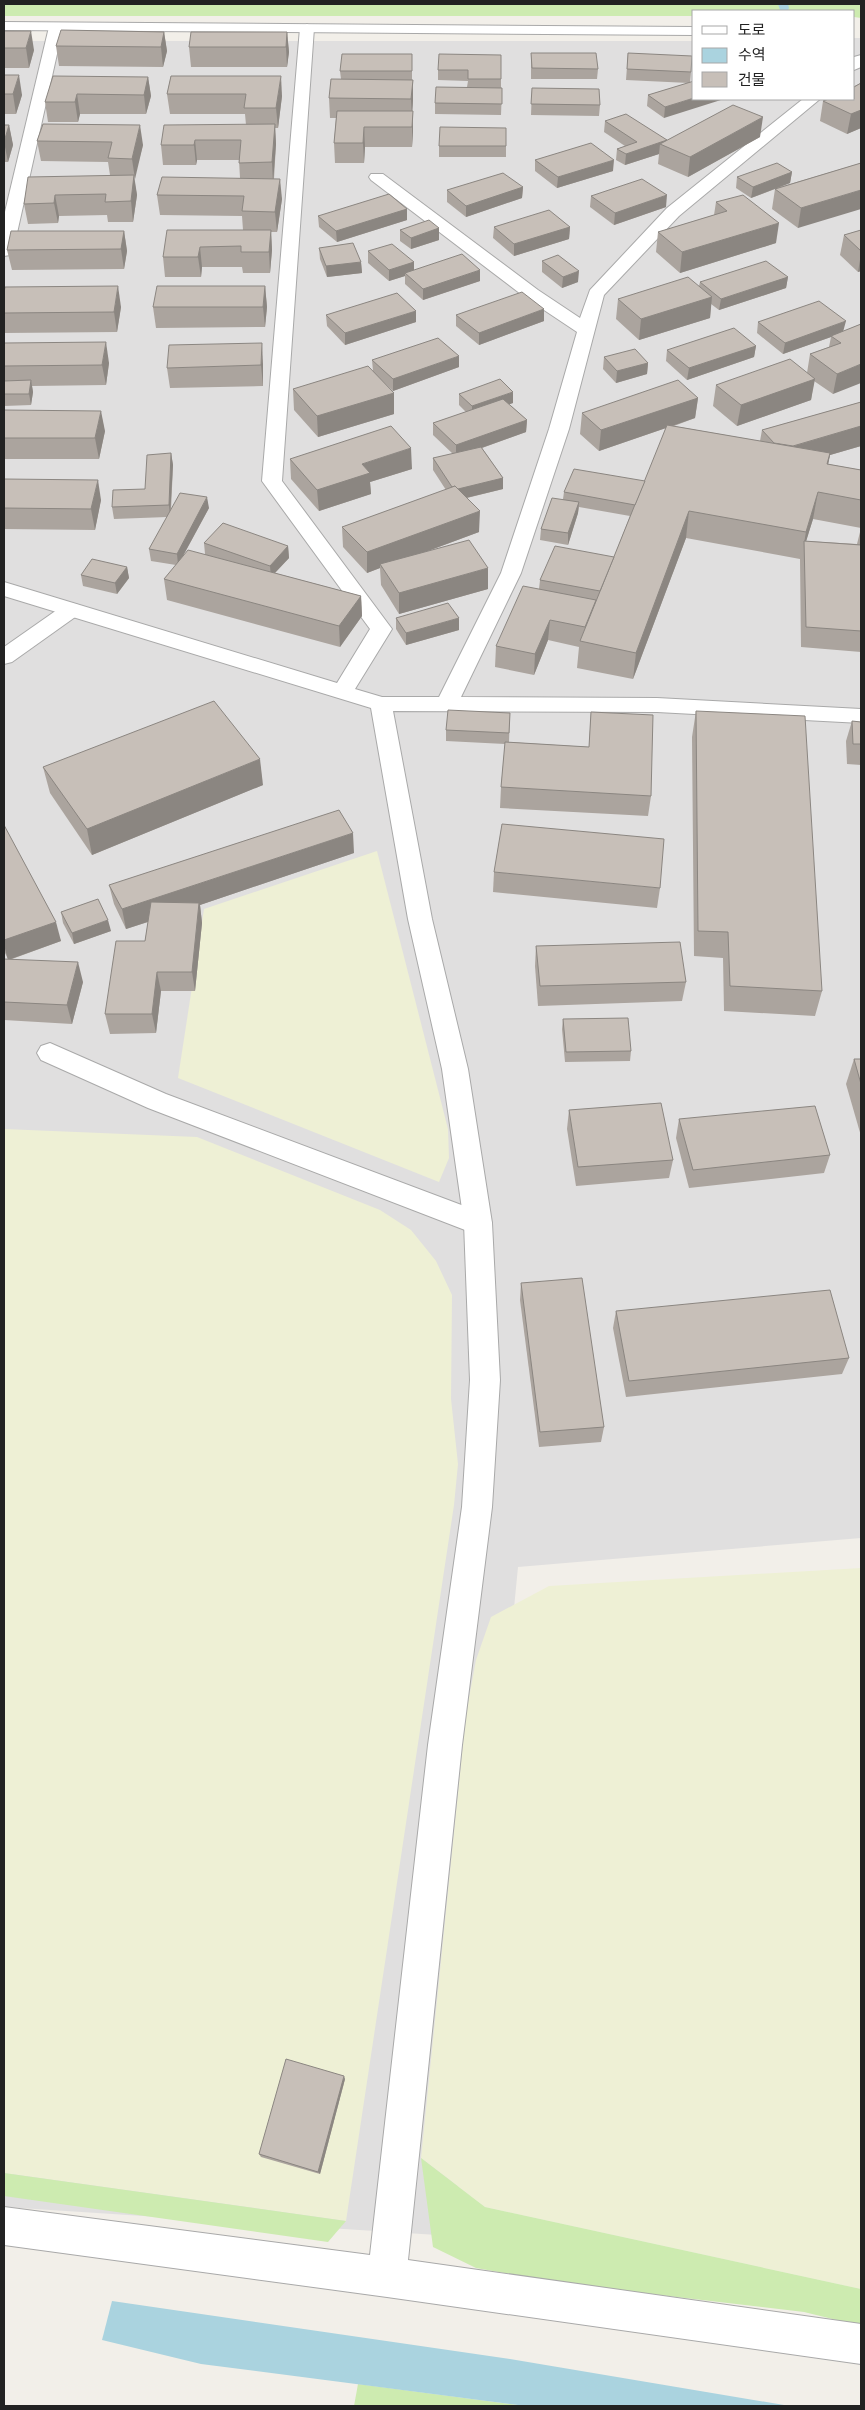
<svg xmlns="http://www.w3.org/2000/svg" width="865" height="2410" font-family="Quicksand,'Noto Sans KR',sans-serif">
<rect width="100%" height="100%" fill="#f2efe9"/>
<path fill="#e0dfdf" d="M854,38H861V1538L518,1567L453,2236L4,2207V41H694V99H854Z"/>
<g fill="#eef0d5">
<path d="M377,851L448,1129L449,1158L439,1182L178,1078L204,909Z"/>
<path d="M4,1129L197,1137L380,1210L411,1230L436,1261L452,1295L451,1399L458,1464L454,1505L346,2221L4,2173Z"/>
<path d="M861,1568V2289L485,2207L421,2158L466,1714L476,1660L491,1617L549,1586Z"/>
</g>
<g fill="#cdebb0">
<path d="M4,4H781V9L787,8V4H861V18L854,17V11H694V16H4Z"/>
<path d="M421,2158L485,2207L861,2289V2326L804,2312L574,2285L476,2268L433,2247Z"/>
<path d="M4,2173L346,2221L328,2242L4,2196Z"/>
<path d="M358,2384L526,2406H354Z"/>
</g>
<path fill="#aad3df" d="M112,2301L510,2359L790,2406H526L201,2364L102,2340Z"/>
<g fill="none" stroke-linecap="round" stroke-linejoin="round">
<path fill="#aad3df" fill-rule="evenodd" d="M778,4H788L789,8L788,10H780Z"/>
<defs>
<g id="service">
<path d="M71,603L78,605L82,610L78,615L12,662L4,664V647L64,605Z"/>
<path d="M50,1043L166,1094L488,1215L492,1223L488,1231L478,1235L148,1108L41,1060L37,1053L41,1046Z"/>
</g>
<g id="minor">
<path d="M56,23L63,27L13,251L10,255L4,256V216L49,27Z"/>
<path d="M307,24L314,28L282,481L392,629L355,689L382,697H439L501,573L549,429L577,332L526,298L371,180L369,177L371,174H383L538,290L580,318L590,290L667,208L803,99H820L679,216L604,295L569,429L521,573L461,697L657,698L861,709V723L657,712L393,711L432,919L468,1069L492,1223L500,1380L492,1507L462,1745L408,2260L861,2324V2364L387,2297L4,2245V2207L370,2255L428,1745L462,1507L470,1380L464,1223L442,1069L408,919L371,708L4,596V582L337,683L370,629L262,481L300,28Z"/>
<path d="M861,55V67L854,70V57Z"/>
</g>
<path id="tertiary" d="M4,22L694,27V35L4,30Z"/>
</defs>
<use href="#service" stroke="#a9a9a9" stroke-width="2"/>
<use href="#minor" stroke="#a9a9a9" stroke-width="2"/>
<use href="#tertiary" stroke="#a9a9a9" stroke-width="2"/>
<use href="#service" fill="#fff" fill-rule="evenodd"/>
<use href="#minor" fill="#fff" fill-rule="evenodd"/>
<use href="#tertiary" fill="#fff" fill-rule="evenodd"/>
</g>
<g fill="#aba49e" fill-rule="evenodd">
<path d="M4,31L34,50L29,68H4Z"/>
<path d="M164,32L167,51L163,67L59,66L56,46Z"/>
<path d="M287,32L289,52L287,67H191L189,47Z"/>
<path d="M531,53L598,69L597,79H531Z"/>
<path d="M628,53L691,72L690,83L664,118L647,106L648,95L689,83L626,80Z"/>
<path d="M501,55V88H502L501,115L435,114V103L467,87L468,81L438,80V70Z"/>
<path d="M412,65V80H413V100L412,111L413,131L412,147H365L364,163H335L334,143L336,118H330L329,98L341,79L340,71Z"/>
<path d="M4,75L22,95L16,114H4Z"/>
<path d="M171,76L282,96L278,128H275L276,144L274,179L282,199L277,232H271L272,250L270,273H243L242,267H202L201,277H165L163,257L243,230L242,216L160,215L157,195L240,178L239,160H197L196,165H163L161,145L246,125L245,114H170L167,94Z"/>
<path d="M148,77L151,96L146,114H80L78,122H48L45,102Z"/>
<path d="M861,83V128L847,134L820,121L823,101Z"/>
<path d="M532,88L600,105L599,116L531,115Z"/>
<path d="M605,121L667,140L760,137L688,177L658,164L659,154L625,165L616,160L617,149L625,146L604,132Z"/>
<path d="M43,124L143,145L134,179L137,195L133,222H108L107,215L59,216L58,223L28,224L24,204L110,175L108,162L41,161L37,141Z"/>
<path d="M4,125H9L13,145L8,162H4Z"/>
<path d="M506,128V157H439V146Z"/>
<path d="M535,160L613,171L557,188L535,171Z"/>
<path d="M861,163L798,228L772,209L775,189L751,198L736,188L737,177L792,172L790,183L780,187Z"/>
<path d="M523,187L522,198L466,217L447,202V190Z"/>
<path d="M591,196L666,207L614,225L590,207Z"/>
<path d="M716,202L776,243L680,273L656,252L658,232L714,215Z"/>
<path d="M407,209V220L337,242L319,227L318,216Z"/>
<path d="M494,227H570L569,239L514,256L493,238Z"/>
<path d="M439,228V240L411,249L400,241V230Z"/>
<path d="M861,230V271L858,272L840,255L844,235Z"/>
<path d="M124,231L127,251L124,269L12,270L7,250Z"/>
<path d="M319,248L361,262L362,273L327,277L320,259Z"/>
<path d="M368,251L414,262V270L480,281L423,300L405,284V276L389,281L368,263Z"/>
<path d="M542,261L578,282L562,288L542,272Z"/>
<path d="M788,277L786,288L719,310L711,304L710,318L639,340L616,319L618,299L699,286L700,282Z"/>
<path d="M265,286L267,307L265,327L156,328L153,307Z"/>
<path d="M4,293L121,307L117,332L4,333Z"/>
<path d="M326,315L416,322L345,345L327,326Z"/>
<path d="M456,315L544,321L479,345L456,326Z"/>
<path d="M758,322L844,331L861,324L833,394L814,381L811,400L737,426L713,406L716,385L807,373L810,354L829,347L831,337L783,354L757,333Z"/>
<path d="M4,343L109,363L106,385L32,386L33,392L31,405L4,406Z"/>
<path d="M756,346L754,357L687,380L666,361L667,350Z"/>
<path d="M604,357L648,363L647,374L616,383L603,369Z"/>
<path d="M372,360L459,367L393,391L378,377L394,393V414L318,437L294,410L293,389L373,371Z"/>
<path d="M263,364V386L170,388L167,368Z"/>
<path d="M459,394L513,403L509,404L527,420L526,432L482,448L503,478V489L467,498L479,532L420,554L488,589L399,614L381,585L380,568L367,573L343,547L342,527L446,490L433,470V458L453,454L433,435V423L466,412L459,405Z"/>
<path d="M698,398L695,418L674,426L760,441L762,430L861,402V446L830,455L828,464L861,470V652L801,647L800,559L686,538L633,679L577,668L579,647L548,640L534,675L495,667L496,646L539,589L540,580L614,557L630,516L579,507L578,513L568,545L540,540L541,529L563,499L564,492L645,481L666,428L599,451L580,434L582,413ZM813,519L861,528L857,544L806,541Z"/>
<path d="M4,410L105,431L99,459H4Z"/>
<path d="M171,453L173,465L171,511L209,508L183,556L205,554L204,543L288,546L289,558L275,573L361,596L362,616L340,647L167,600L164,579L176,565L151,561L149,549L167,517L114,519L112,507L145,489Z"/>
<path d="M290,459L412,469L370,482L371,494L319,511L291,479Z"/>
<path d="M4,479L101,500L95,530L4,529Z"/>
<path d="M127,567L129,578L117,594L83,586L81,575Z"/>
<path d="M396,618L459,630L406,645L396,629Z"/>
<path d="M696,711L822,991L815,1016L724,1011L723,958L694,956L692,737Z"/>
<path d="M591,712L651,796L648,816L500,808L501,787L505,744L446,741V730L510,713L509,742L589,747Z"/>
<path d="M852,721L861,722V765L847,764L846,741Z"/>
<path d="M43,767L263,785L92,855L50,793Z"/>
<path d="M4,825L61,941L12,959L83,982L72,1024L4,1020V959H8L4,951Z"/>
<path d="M354,853L200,905L202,923L195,991H161L156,1033L110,1034L105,1014L145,941L148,922L126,929L114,904L109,885Z"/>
<path d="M494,872L660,888L657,908L493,892Z"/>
<path d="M61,912L111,931L74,944L63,923Z"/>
<path d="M536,946L686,982L682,1001L538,1006L535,966Z"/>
<path d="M563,1019L631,1051L630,1061L565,1062L562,1029Z"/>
<path d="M854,1059H861V1136L846,1084Z"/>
<path d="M569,1110L673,1160L669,1178L576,1186L567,1129Z"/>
<path d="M679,1119L830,1155L824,1173L689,1188L676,1138Z"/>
<path d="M521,1283L604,1427L601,1442L539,1447L520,1300Z"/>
<path d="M616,1311L849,1358L842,1374L626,1397L613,1328Z"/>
<path d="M345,2079L320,2174L261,2157L259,2154Z"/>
</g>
<g fill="#8b8681">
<path d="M31,31L34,50L29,68L26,48Z"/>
<path d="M164,32L167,51L163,67L161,47Z"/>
<path d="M287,32L289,52L287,67L286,47Z"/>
<path d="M19,75L22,95L16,114L13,94Z"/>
<path d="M281,76L282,96L278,128L276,108Z"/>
<path d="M148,77L151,96L146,114L144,95Z"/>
<path d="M413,80V100L412,119L411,99Z"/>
<path d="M77,94L80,114L78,122L75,102Z"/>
<path d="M694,98V99H724L664,118L665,107Z"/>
<path d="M861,110V128L847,134L851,114Z"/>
<path d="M413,111V131L412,147V127Z"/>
<path d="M763,117L760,137L688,177L690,157Z"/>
<path d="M275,124L276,144L273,183L272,162Z"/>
<path d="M9,125L13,145L8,162L4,142Z"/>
<path d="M140,125L143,145L135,179L132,159Z"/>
<path d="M364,127L365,147L364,163L363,143Z"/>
<path d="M195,140L197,160L196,165L194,145Z"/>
<path d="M667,140L660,144L659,154L625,165L626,154Z"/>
<path d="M614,160L613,171L557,188L558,177Z"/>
<path d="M792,172L790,183L751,198L753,187Z"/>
<path d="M134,175L137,195L133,222L131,201Z"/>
<path d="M280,179L282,199L277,232L275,212Z"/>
<path d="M523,187L522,198L466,217V206Z"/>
<path d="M861,190V209L798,228L801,208Z"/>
<path d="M55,195L59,216L58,223L54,203Z"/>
<path d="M667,195L666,207L614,225L615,213Z"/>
<path d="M407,209V220L337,242L336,231Z"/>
<path d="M779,223L776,243L680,273L682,252Z"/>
<path d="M570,227L569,239L514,256V244Z"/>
<path d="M439,228V240L411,249V238Z"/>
<path d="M271,230L272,250L270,273L269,252Z"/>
<path d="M124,231L127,251L124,269L121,249Z"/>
<path d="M200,247L202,267L201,277L198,257Z"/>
<path d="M861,254V271L858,272Z"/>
<path d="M361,262L362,273L327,277L326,266Z"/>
<path d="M414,262V273H405V276L389,281V270Z"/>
<path d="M480,270V281L423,300V289Z"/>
<path d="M579,271L578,282L562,288L563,277Z"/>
<path d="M788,277L786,288L719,310L721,299Z"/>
<path d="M118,286L121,307L117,332L114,312Z"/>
<path d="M265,286L267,307L265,327L263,307Z"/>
<path d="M712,297L710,318L639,340L641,319Z"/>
<path d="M544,309V321L479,345V333Z"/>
<path d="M416,311V322L345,345V333Z"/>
<path d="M846,321L843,332L831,336V337L783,354L785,343Z"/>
<path d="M106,342L109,363L106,385L102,365Z"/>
<path d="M262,343L263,364V386L261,365Z"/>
<path d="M756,346L754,357L687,380L689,368Z"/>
<path d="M459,356V367L393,391V379Z"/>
<path d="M648,363L647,374L616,383L617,371Z"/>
<path d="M861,364V383L833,394L837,374Z"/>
<path d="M815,379L811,400L737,426L741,405Z"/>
<path d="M31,380L33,392L31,405L29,394Z"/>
<path d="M513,392V403L472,417V406Z"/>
<path d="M394,393V414L318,437L317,416Z"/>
<path d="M698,398L695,418L599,451L601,430Z"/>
<path d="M101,411L105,431L99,459L95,438Z"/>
<path d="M527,420L526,432L456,457V445Z"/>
<path d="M861,426V446L830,455L825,480L781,450Z"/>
<path d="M411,448L412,469L370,482L371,494L319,511L317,490L362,464Z"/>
<path d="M171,453L173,465L170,516L169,505Z"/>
<path d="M503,478V489L453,501V490Z"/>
<path d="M98,480L101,500L95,530L91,509Z"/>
<path d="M818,492L813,519L804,548V543L806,532Z"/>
<path d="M207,497L209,508L178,565L177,554Z"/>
<path d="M579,502L578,513L568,545V533Z"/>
<path d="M480,511L479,532L382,568L380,564V568L367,573V552Z"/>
<path d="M689,511L686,538L633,679L636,653Z"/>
<path d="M288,546L289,558L271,577L270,566Z"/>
<path d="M127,567L129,578L117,594L115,583Z"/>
<path d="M488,568V589L399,614V593Z"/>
<path d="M361,596L362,616L340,647L339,626Z"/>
<path d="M459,618V630L406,645V633Z"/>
<path d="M550,620L548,640L534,675L535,654Z"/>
<path d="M260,759L263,785L92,855L87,829Z"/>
<path d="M353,833L354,853L200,905L202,923L195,991L192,972L199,905L126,929L122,909Z"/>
<path d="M108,920L111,931L74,944L72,933Z"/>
<path d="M56,922L61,941L8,960L4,945V940Z"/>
<path d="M78,962L83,982L72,1024L67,1005Z"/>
<path d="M157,972L161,991L156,1033L152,1014Z"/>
<path d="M344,2076L345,2079L320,2174L318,2172Z"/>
</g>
<g fill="#c7bfb8" stroke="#8b8681">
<path d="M61,30L164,32L161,47L56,46Z"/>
<path d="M4,31H31L26,48H4Z"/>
<path d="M191,32H287L286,47H189Z"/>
<path d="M531,53H596L598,69L532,68Z"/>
<path d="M628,53L692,56L691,72L627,69Z"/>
<path d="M342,54H412V71H340Z"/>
<path d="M439,54L501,55V79H468V70H438Z"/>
<path d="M4,75H19L13,94H4Z"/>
<path d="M53,76L148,77L144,95L77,94L75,102H45Z"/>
<path d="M171,76H281L276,108H244L246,94H167Z"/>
<path d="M331,79L413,80L411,99L329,98Z"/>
<path d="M694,81V98L665,107L648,95Z"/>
<path d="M861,83V110L851,114L823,101L829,99H854V87Z"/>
<path d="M436,87L502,88V104L435,103Z"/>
<path d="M532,88L599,89L600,105L531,104Z"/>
<path d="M733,105L763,117L690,157L660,144Z"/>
<path d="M337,111H413L412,127H364L363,143H334Z"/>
<path d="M626,114L667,140L626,154L617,149L637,142L605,121Z"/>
<path d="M43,124L140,125L132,159L108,158L112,142L37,141Z"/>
<path d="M275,124L272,162L239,163L241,140H195L194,145H161L164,125Z"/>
<path d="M4,125H9L4,142Z"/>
<path d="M440,127L506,128V146H439Z"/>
<path d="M591,143L614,160L558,177L535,160Z"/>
<path d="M777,163L792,172L753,187L737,177Z"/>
<path d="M861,163V190L801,208L775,189Z"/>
<path d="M503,173L523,187L466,206L447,190Z"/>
<path d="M134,175L131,201L105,202L106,194L55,195L54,203L24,204L28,177Z"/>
<path d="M162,177L280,179L275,212L242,211L244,196L157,195Z"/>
<path d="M642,179L667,195L615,213L591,196Z"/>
<path d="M389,194L407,209L336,231L318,216Z"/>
<path d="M743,195L779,223L682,252L658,232L727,211L716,202Z"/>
<path d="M549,210L570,227L514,244L494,227Z"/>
<path d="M429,220L439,228L411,238L400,230Z"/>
<path d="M167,230H271L269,252H241V246L200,247L198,257H163Z"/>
<path d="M861,230V251L844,235Z"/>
<path d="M11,231H124L121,249L7,250Z"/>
<path d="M353,243L361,262L326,266L319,248Z"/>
<path d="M392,244L414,262L389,270L368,251Z"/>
<path d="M462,254L480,270L423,289L405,273Z"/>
<path d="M558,255L579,271L563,277L542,261Z"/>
<path d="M766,261L788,277L721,299L700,282Z"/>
<path d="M688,277L712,297L641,319L618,299Z"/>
<path d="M118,286L114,312L4,313V293L5,287Z"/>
<path d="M157,286H265L263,307H153Z"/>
<path d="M522,292L544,309L479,333L456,315Z"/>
<path d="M397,293L416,311L345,333L326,315Z"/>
<path d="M819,301L846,321L785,343L758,322Z"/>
<path d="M861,324V364L837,374L810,354L841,343L831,336Z"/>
<path d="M734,328L756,346L689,368L667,350Z"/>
<path d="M438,338L459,356L393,379L372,360Z"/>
<path d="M106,342L102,365L4,366V343Z"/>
<path d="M262,343L261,365L167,368L169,345Z"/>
<path d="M635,349L648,363L617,371L604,357Z"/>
<path d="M790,359L815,379L741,405L716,385Z"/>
<path d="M368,366L394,393L317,416L293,389Z"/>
<path d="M500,379L513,392L472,406L459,394Z"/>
<path d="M31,380L29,394H4V381Z"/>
<path d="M678,380L698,398L601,430L582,413Z"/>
<path d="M503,399L527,420L456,445L433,423Z"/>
<path d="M861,402V426L793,446L774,443L762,430Z"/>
<path d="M4,410L101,411L95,438H4Z"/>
<path d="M667,425L830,453L827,464L861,470V500L818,492L806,532L689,511L636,653L580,641Z"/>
<path d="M391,426L411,448L362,464L370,473L317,490L290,459Z"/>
<path d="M481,447L503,478L458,489L455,486L452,487L433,458Z"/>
<path d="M171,453L169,505L112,507L113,490L145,489L147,455Z"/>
<path d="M574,469L645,481L635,505L564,492Z"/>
<path d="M4,479L98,480L91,509L4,508Z"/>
<path d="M455,486L480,511L367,552L342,527Z"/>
<path d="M180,493L207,497L177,554L149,549Z"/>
<path d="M552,498L579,502L568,533L541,529Z"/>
<path d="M223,523L288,546L270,566L204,543Z"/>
<path d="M469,540L488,568L399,593L380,564Z"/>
<path d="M804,541L861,545V631L806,627Z"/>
<path d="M555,546L614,557L600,591L540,580Z"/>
<path d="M188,550L361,596L339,626L164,579Z"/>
<path d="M92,559L127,567L115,583L81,575Z"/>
<path d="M523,586L596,600L585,627L550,620L535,654L496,646Z"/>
<path d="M448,603L459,618L406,633L396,618Z"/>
<path d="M214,701L260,759L87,829L43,767Z"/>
<path d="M448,710L510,713L509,733L446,730Z"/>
<path d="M696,711L805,716L822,991L730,986L728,932L698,931Z"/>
<path d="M591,712L653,715L651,796L501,787L505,742L589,747Z"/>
<path d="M852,721L861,722V744H853Z"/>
<path d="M339,810L353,833L122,909L109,885Z"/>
<path d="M502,824L664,839L660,888L494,872Z"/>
<path d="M4,825L56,922L4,940Z"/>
<path d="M98,899L108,920L72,933L61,912Z"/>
<path d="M151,902L199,903L192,972H157L152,1014H105L116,941H145Z"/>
<path d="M680,942L686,982L540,986L536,946Z"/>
<path d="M4,959L78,962L67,1005L4,1002Z"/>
<path d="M628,1018L631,1051L566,1052L563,1019Z"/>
<path d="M854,1059H861V1084Z"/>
<path d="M661,1103L673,1160L578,1167L569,1110Z"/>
<path d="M815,1106L830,1155L693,1170L679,1119Z"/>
<path d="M582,1278L604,1427L540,1432L521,1283Z"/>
<path d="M830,1290L849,1358L629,1381L616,1311Z"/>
<path d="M286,2059L344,2076L318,2172L259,2154Z"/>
</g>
<rect width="865" height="2410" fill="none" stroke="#222222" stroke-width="10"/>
<rect x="692" y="10" width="162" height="90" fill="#ffffff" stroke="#a7a7a7"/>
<rect x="702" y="26" width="25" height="8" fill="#ffffff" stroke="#a7a7a7"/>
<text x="738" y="35" font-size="15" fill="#222222">도로</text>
<rect x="702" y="48" width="25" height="15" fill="#aad3df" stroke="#a7a7a7"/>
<text x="738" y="60" font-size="15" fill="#222222">수역</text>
<rect x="702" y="72" width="25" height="15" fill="#c7bfb8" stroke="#a7a7a7"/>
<text x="738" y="85" font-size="15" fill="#222222">건물</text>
</svg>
